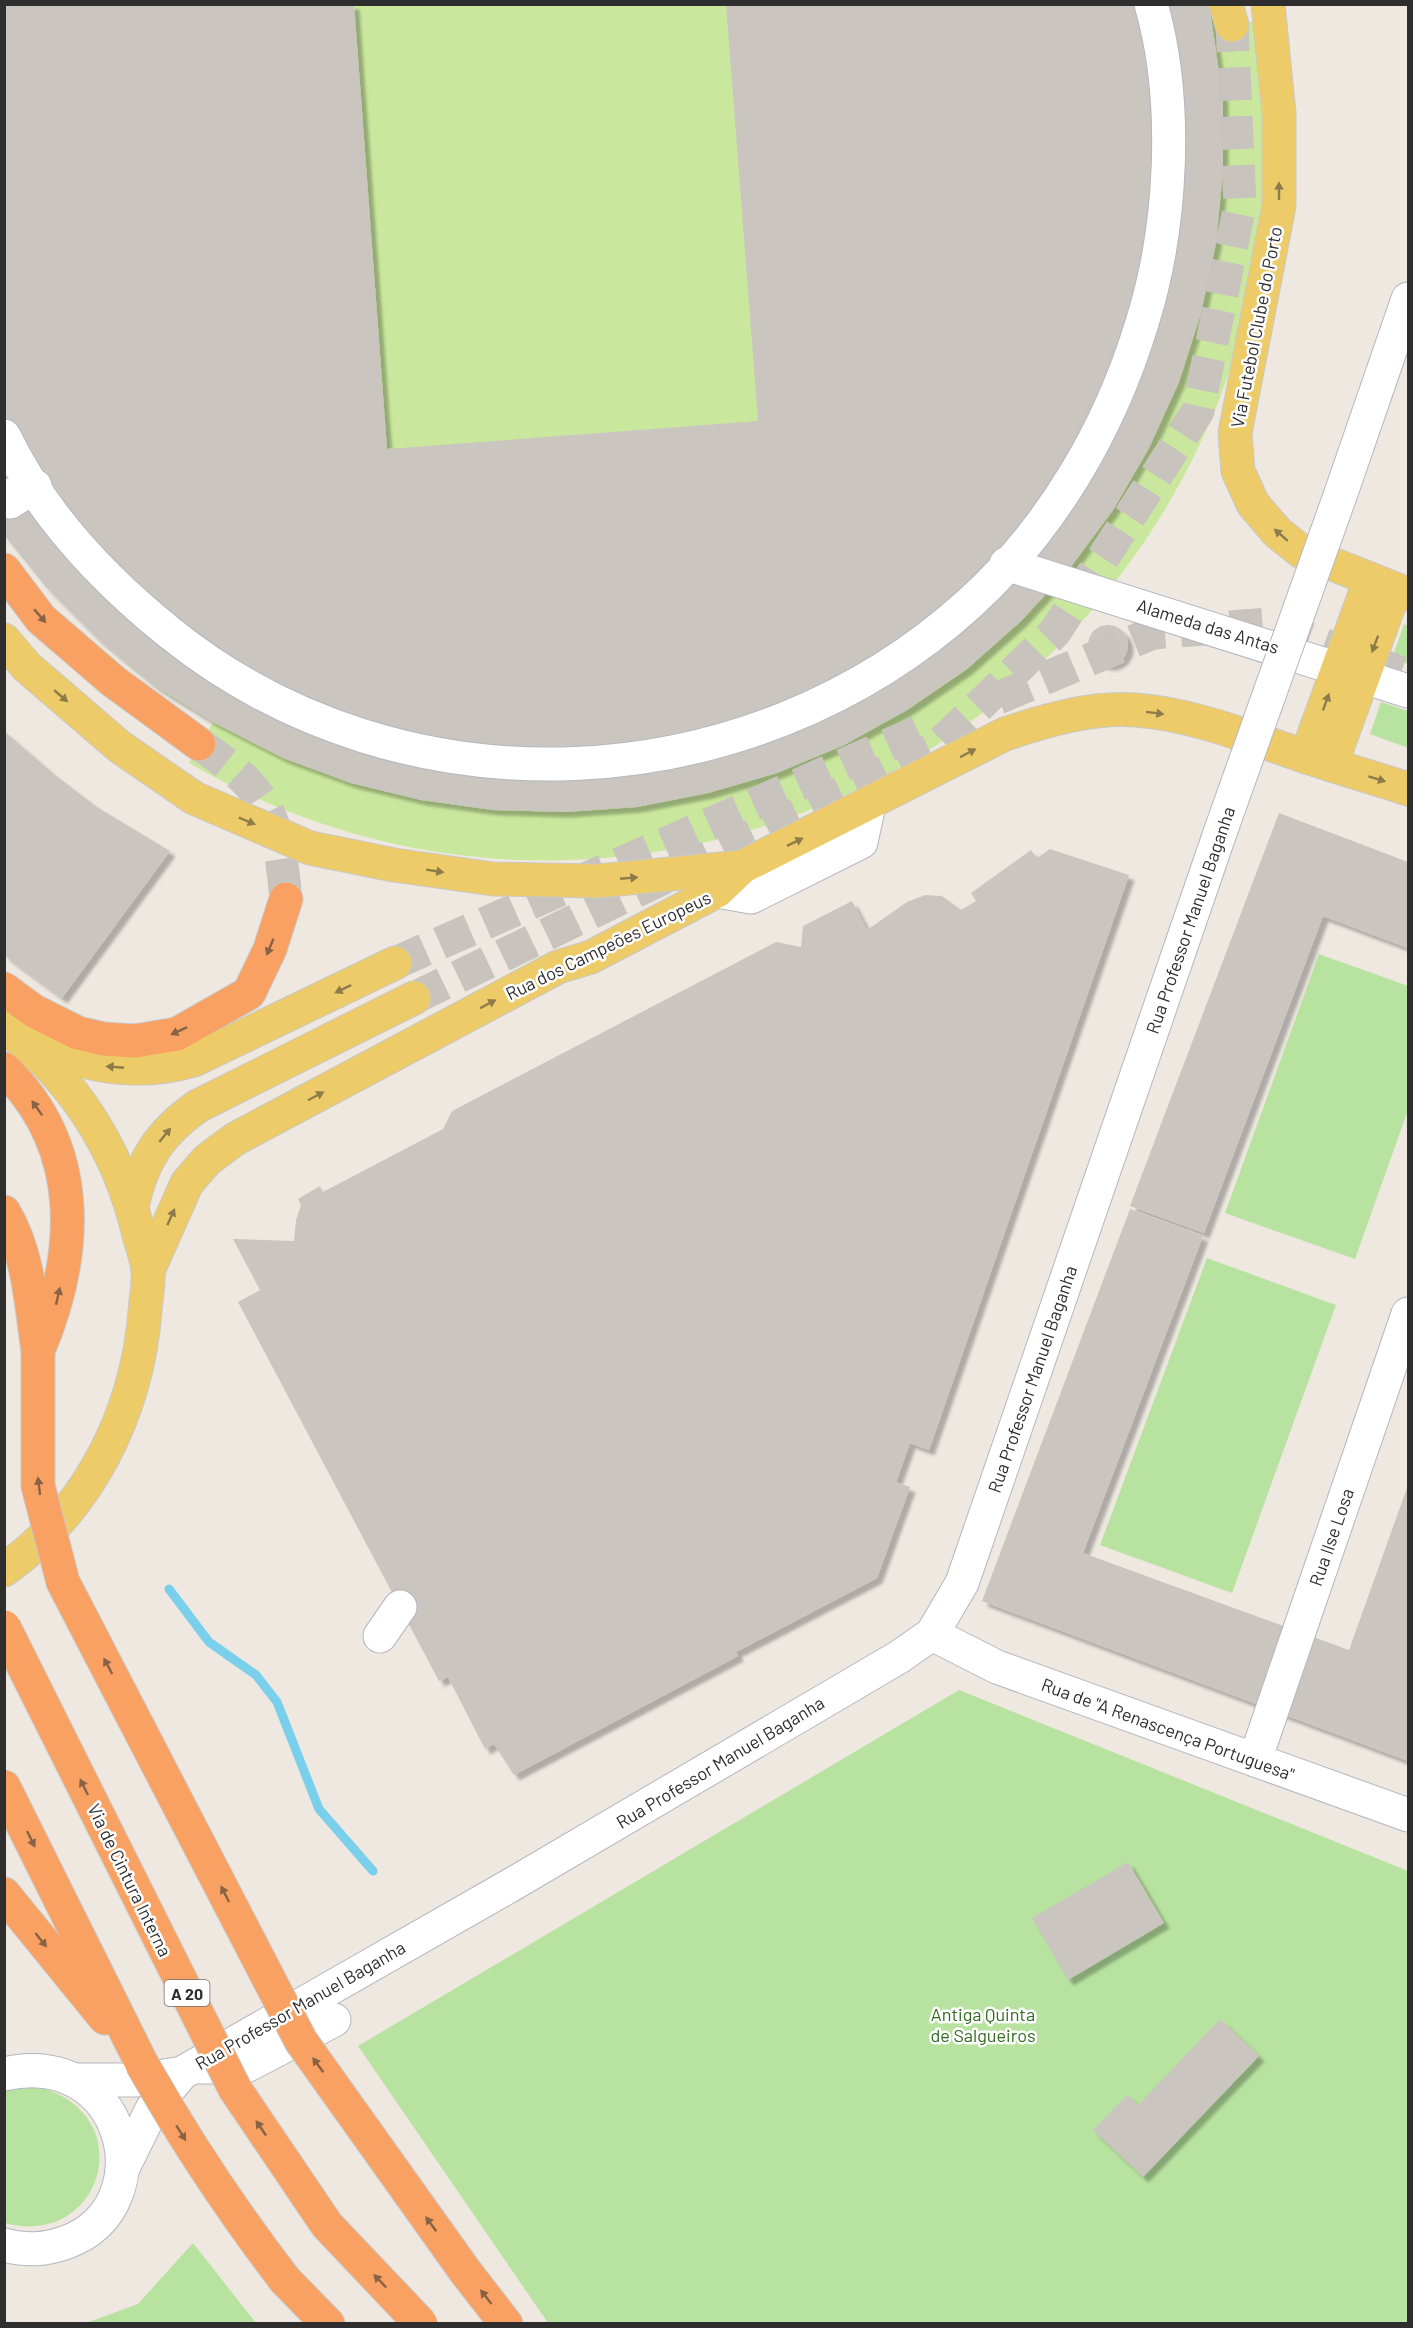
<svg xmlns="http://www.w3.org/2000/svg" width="1413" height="2328" font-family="Barlow,sans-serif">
<defs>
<filter id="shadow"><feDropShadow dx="5.5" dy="5.5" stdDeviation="1.5" flood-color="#0004"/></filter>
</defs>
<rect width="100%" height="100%" fill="#eee8e1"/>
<g fill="#b8e2a0">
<path d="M1404,624L1408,626V664L1392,659Z"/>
<path d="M1381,702L1408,711V748L1370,734Z"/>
<path d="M1319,954L1408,986V1110L1355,1259L1225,1213Z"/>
<path d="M1207,1258L1336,1305L1232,1593L1100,1545Z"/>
<path d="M959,1690L1408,1871V2323H548L358,2046Z"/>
<path d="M30,2085C144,2107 105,2250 5,2223L4,2090Z"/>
<path d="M193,2243L256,2323H86L138,2304Z"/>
</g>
<path fill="#cae89d" d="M1209,4L1215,28L1255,21C1271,147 1269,263 1225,384C1071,803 577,990 189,763L213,722C193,710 173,699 154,685C97,642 49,591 5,535V5Z"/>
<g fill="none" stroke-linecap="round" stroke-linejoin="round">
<path stroke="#7acfeb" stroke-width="9" d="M169,1589L209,1642L256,1675L277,1702L319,1809L373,1871"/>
</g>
<g fill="#cac6bf" filter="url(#shadow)">
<path d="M4,4H354L387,449L758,421L726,4H1209L1223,99V171L1216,243L1201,313L1179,382L1149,448L1113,510L1070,568L1021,621L967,669L907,710L844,745L777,773L708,793L637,807L565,812L493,810L421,800L351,783L283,758L213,722L155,686L98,639L46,587L4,535Z"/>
<circle cx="1108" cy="645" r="20"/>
<path d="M4,731L55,775L97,807L170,851L62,998L4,955Z"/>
<path d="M1279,813L1408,862V948L1323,916L1204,1233L1130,1206Z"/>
<path d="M1050,849L1129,875L929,1450L910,1443L896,1482L910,1487L877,1578L736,1652L738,1656L514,1775L494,1744L485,1749L448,1677L439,1681L238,1302L260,1290L233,1239L294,1241L296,1220L301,1205L298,1199L320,1186L323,1192L443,1129L452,1111L776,942L801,947L803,926L852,901L867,930L907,902L925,895L942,896L961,910L976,901L971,893L1031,850L1037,858Z"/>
<path d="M1130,1209L1203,1236L1083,1553L1349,1650L1408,1485V1761L982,1601Z"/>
<path d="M1128,1862L1164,1923L1068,1980L1032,1918Z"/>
<path d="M1220,2019L1259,2056L1143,2177L1093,2130L1127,2095L1138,2105Z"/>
</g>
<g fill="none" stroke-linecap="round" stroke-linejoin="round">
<g stroke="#c8c3bd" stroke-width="33" stroke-dasharray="33 16" stroke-linecap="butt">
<path d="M998,698L1153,633L1268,624L1408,675"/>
<path d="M395,963L920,731"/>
<path d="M414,998L938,746L1055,632L1198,411L1240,205L1232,25"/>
</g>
<path stroke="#c8c3bd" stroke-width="33" stroke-dasharray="33 16" stroke-linecap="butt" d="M199,744C224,761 251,780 266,808C280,833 283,871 286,899"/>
<defs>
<g id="minor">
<path d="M4,436C41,513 104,580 170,633C404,821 750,803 970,603C1052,528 1110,429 1142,323C1172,228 1179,101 1151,4"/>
<path d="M1341,493L1408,299"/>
<path d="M4,495L10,502L35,486"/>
<path d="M1006,564L1408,691"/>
<path d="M717,891L751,897L861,842L869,805"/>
<path d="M932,1634L997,1667L1408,1815"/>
<path d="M380,1636L400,1607"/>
<path d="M1255,1760L1408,1314"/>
<path d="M197,2067H244L334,2020"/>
<path d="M4,2074C127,2046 164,2206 67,2242C45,2250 27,2251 4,2245"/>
<path d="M76,2080H137L177,2074"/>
<path d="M122,2170L152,2109L182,2073L511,1885L899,1657L932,1634L962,1583L1221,830"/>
</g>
<g id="major">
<path d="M1226,4L1232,25"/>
<path d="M1268,4L1279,113V206L1235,433L1238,471L1253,504L1278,533L1302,552L1408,594"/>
<path d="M4,640L27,667L120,747L194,798L310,848L394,865L493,879L598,881L742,867"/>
<path d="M1306,757L1370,580"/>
<path d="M1331,765L1395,589"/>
<path d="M4,1027C73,1077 118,1149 138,1231C141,1244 147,1258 148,1271C149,1284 146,1298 145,1311C137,1413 89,1510 4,1570"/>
<path d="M35,1045C89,1066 136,1077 194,1060L395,963"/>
<path d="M132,1206C142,1161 159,1133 198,1106L414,998"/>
<path d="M148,1271L187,1183L207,1160L235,1139L558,967L591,957L717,891L742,867L1005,734C1047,720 1091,707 1135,710C1191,714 1243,735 1295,753C1332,766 1371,777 1408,789"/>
</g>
<g id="highway">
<path d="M4,570L41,619L113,681L199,744"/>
<path d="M4,989L34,1011L78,1033L104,1039L135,1041L177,1034L249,993L270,949L286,899"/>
<path d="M4,1069C85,1147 79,1254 38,1351"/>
<path d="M4,1212C29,1254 31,1304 38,1351"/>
<path d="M4,1787L142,2064"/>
<path d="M4,1894L105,2018"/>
<path d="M465,2271L506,2324"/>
<path d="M285,2280L328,2324"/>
</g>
</defs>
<use href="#minor" stroke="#b4b7c0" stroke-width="35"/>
<use href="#major" stroke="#c9c9c9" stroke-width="35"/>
<use href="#highway" stroke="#c9c9c9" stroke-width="35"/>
<use href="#minor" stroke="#fff" stroke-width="33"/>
<use href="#major" stroke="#eccb68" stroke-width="33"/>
<use href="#highway" stroke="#f8a162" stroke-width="33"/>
<defs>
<path id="minor-bridge" d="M1221,830L1341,493"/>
<g id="highway-bridge">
<path d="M38,1351V1486L63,1582L301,2041L465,2271"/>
<path d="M4,1627L235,2089L327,2225L421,2324"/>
<path d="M142,2064C185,2140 232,2211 285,2280"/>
</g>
</defs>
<use href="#minor-bridge" stroke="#b4b7c0" stroke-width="35" stroke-linecap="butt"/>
<use href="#highway-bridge" stroke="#c9c9c9" stroke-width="35" stroke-linecap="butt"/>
<use href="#minor-bridge" stroke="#fff" stroke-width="33"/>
<use href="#highway-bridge" stroke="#f8a162" stroke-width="33"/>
</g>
<defs><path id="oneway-solid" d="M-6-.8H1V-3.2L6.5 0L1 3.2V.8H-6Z" transform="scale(1.5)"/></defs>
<g fill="#8d7c4b">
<use href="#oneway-solid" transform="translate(1279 191) rotate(-90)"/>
<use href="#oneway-solid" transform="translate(1281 535) rotate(-139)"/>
<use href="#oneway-solid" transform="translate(1375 644) rotate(110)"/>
<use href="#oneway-solid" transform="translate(61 696) rotate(41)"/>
<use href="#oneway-solid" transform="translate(1326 702) rotate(-70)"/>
<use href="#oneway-solid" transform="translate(1155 713) rotate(7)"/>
<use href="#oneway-solid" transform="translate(968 753) rotate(-28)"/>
<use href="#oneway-solid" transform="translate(1377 779) rotate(17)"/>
<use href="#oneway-solid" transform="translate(247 821) rotate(23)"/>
<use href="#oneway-solid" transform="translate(795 842) rotate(-26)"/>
<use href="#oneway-solid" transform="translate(435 871) rotate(9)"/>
<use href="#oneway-solid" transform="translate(629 878) rotate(-5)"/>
<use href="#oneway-solid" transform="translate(343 989) rotate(154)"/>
<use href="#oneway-solid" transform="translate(488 1004) rotate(-28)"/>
<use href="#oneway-solid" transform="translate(115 1067) rotate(-175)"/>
<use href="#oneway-solid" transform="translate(316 1096) rotate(-28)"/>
<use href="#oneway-solid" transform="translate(165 1135) rotate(-51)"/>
<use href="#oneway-solid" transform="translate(171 1217) rotate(-66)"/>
</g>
<g fill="#896245">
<use href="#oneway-solid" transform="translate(40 616) rotate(49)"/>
<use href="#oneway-solid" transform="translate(270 947) rotate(113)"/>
<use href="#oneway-solid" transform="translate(179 1031) rotate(155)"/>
<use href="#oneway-solid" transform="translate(37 1108) rotate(-125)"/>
<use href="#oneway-solid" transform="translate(58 1296) rotate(-77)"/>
<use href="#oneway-solid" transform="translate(39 1486) rotate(-97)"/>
<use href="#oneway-solid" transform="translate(108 1666) rotate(-118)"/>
<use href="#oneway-solid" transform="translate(84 1787) rotate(-116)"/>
<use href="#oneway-solid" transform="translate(31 1839) rotate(64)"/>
<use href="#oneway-solid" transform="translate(225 1894) rotate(-117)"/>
<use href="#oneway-solid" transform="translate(41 1940) rotate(51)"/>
<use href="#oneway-solid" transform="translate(318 2065) rotate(-126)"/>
<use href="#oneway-solid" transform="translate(261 2128) rotate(-124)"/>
<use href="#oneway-solid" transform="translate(181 2133) rotate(58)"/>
<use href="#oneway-solid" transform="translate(431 2224) rotate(-126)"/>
<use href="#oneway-solid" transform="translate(380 2281) rotate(-134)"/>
<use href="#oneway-solid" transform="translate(486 2297) rotate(-128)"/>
</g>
<g text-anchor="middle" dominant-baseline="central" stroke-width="5" stroke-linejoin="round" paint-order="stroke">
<rect fill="#fff" stroke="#6d6d6d" stroke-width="1.5" x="164.5" y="1980" width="45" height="26" rx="4.5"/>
<g font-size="16" font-weight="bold" fill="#2e2e2e">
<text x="187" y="1993">A 20</text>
</g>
<g font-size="18" fill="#2e2e2e" stroke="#fff">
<text transform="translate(1256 327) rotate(-79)">Via Futebol Clube do Porto</text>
<text transform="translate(1208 626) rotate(17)">Alameda das Antas</text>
<text transform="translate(1190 920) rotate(-71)">Rua Professor Manuel Baganha</text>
<text transform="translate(608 945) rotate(-26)">Rua dos Campeões Europeus</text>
<text transform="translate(1032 1379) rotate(-71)">Rua Professor Manuel Baganha</text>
<text transform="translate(1331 1537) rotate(-71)">Rua Ilse Losa</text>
<text transform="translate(1168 1729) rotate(20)">Rua de "A Renascença Portuguesa"</text>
<text transform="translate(720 1762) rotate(-31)">Rua Professor Manuel Baganha</text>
<text transform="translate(130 1880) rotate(64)">Via de Cintura Interna</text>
<text transform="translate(300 2005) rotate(-30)">Rua Professor Manuel Baganha</text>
</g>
<g font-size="18" fill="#2f6a1e" stroke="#fff">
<text x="983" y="2014">Antiga Quinta<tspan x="983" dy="21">de Salgueiros</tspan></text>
</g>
</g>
<rect width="1413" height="2328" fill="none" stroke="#2e2e2e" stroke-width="12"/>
</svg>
